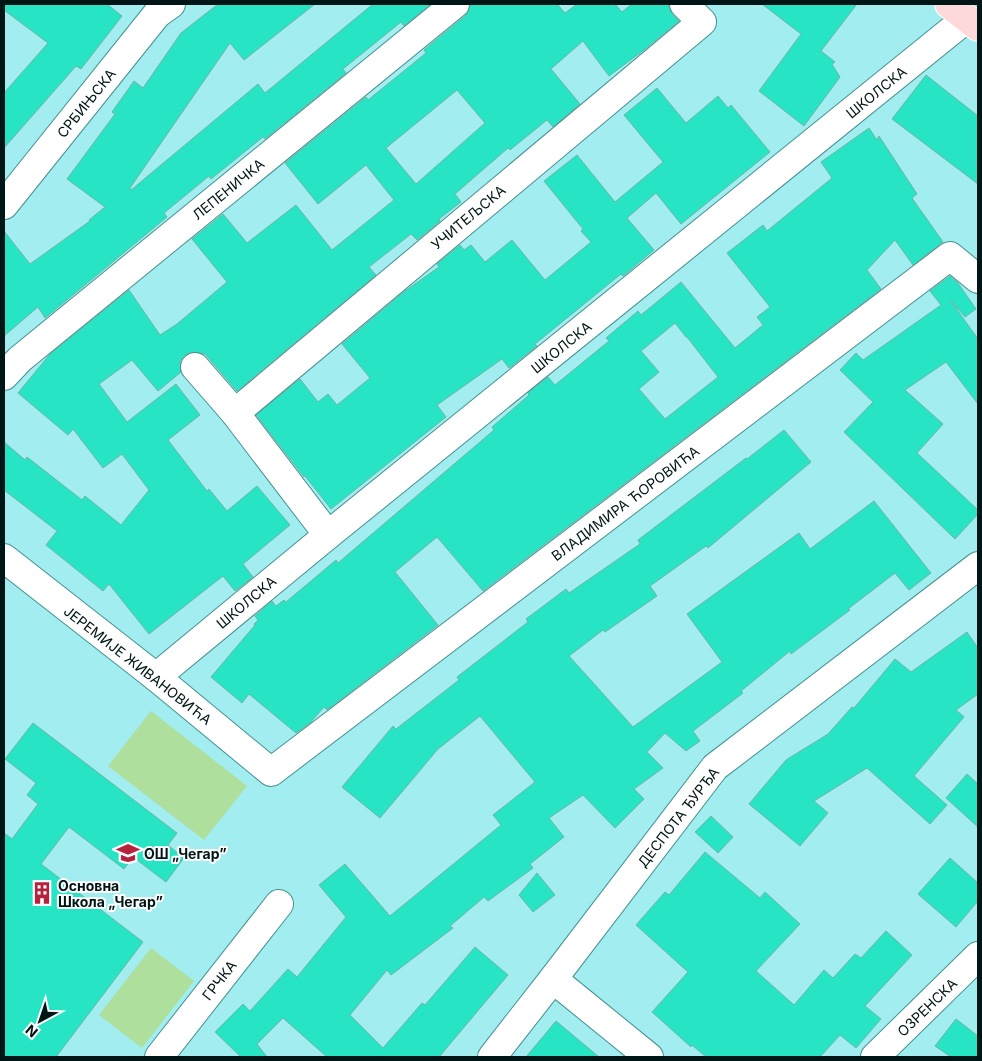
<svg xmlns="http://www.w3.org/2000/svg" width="982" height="1061" font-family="Inter,sans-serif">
<rect width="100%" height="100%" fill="#a1edef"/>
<g fill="#aedf9c">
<path d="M151,711L247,786L204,840L108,766Z"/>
<path d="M151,948L194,981L142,1048L99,1015Z"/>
</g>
<g fill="#26e4c4" stroke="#6fb5a5" fill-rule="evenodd">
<path d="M4,4H107L122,16L81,69L76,66L4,148V93L48,43L4,10Z"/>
<path d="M218,4H315L244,60L230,43L130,188L131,190L258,84L265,93L373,4H431L404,26L401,22L343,69L346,73L265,139L263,137L211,179L209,176L164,213L167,217L45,318L38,307L4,336V231L30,264L90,221L89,220L105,207L67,179L115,114L112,112L134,81L143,88L181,33Z"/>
<path d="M470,4H557L565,13L577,4H615L622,12L632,4H669V8L673,15L679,21L644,50L609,76L583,41L551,69L580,104L553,127L547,120L510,150L508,148L455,194L461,202L439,219L440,221L417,240L411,234L369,267L376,275L237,391L205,354L192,352L185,355L180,361L181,372L158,391L132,360L99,384L127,422L176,384L200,415L168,440L207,491L209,489L227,511L257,486L290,525L243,564L253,577L235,591L223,576L149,634L109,584L103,591L46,545L57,531L4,490V442L25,460L27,457L82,500L85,496L121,525L149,490L122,454L103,468L73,429L68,435L18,393L50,354L129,290L160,335L177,324L227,282L192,239L223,214L247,243L296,205L332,250L394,200L366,165L318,204L285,163L366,97L368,100L426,53L424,50L465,16L469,10ZM457,90L485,123L416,184L386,148Z"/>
<path d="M762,4H857L821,51L835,62L832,64L840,77L804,126L759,91L801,34Z"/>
<path d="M926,75L978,116V184L892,119Z"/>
<path d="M657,88L686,123L718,96L728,108L731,105L770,152L681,224L656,193L627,218L654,250L623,276L621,274L535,344L537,346L509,368L502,359L437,405L446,417L331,509L305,476L304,477L256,415L300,379L318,402L328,394L337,405L370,378L342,344L405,291L439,267L437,264L460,245L464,250L471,245L485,262L512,240L545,280L591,242L581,231L583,229L544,181L577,155L615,202L663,162L624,115Z"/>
<path d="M869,128L877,140L879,136L917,194L912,198L943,242L913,265L895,240L867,270L881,289L483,591L437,537L395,572L438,625L327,710L324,707L310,723L296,733L249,694L242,703L211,677L255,625L254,624L258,620L255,616L272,601L276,606L284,600L286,602L336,560L338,563L494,430L492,427L529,395L528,393L548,377L555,385L609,341L606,338L638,311L641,315L681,282L735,348L763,325L757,317L770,307L727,253L763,225L767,231L832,178L821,162ZM675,323L686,337H687L718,377L665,419L639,389L659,372L641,351Z"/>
<path d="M950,276L958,283L976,309L965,317L950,300L978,339V404L946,362L905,390L943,424L917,453L978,510V514L955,539L844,432L873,402L840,370L856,353L863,360L941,305L930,291Z"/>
<path d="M784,430L811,462L708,548L706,546L650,586L657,596L605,632L603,630L569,656L633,727L722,662L687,614L799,533L810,549L874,501L931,573L909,590L895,573L848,609L850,610L791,654L790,651L741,691L743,693L693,731L700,741L686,751L665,733L647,752L663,768L634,789L644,799L615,828L583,795L549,818L564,837L530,864L533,868L488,901L484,897L450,926L453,928L391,975L387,970L350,1015L383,1048L422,1003L425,1005L475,947L508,975L439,1057H327L283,1018L257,1044L267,1057H241L215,1032L243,1004L250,1011L288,969L297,977L346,917L319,885L345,864L390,916L501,825L493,815L535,782L480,716L438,749L380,818L342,787L393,726L396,729L459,680L457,677L528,622L526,619L566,589L569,593L640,544L638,540L746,458L747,459Z"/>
<path d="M967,632L978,648V694L956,710L964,717L914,776L947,805L930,824L867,768L814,801L828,813L800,846L749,804L786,760L828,734L852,707L854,708L895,659L911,672Z"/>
<path d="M33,723L177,833L168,845L184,858L166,882L133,857L124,869L69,827L41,864L143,942L56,1057H4V833L12,839L38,804L27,795L36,783L5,759Z"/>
<path d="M967,774L978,784V827L946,798Z"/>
<path d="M711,816L733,837L718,853L695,832Z"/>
<path d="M705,852L760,898L765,892L800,924L756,971L794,1005L824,970L833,978L855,954L861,958L886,931L912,955L865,1006L881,1019L856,1048L840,1035L820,1057H706L692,1045L691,1047L652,1012L688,972L636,925L665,892L669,895Z"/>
<path d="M950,858L978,883V901L956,927L918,894Z"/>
<path d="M537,873L555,895L533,912L519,895Z"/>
<path d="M956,1019L978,1036V1057H951L935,1046Z"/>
<path d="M556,1021L599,1057H526Z"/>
</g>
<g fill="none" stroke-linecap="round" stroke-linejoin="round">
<defs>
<g id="minor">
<path d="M4,205L157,14L171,4"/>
<path d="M195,367L235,413L328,535"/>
<path d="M4,376L20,359L455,4"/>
<path d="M235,413L702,22L684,4"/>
<path d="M4,558L156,677L271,772L950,256L978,279"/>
<path d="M156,677L328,535L967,18"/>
<path d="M553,979L649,1057"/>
<path d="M159,1057L279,904"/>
<path d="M492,1057L553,979L715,767L978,566"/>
<path d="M875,1057L978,956"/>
</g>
<path id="major" d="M949,4L978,27"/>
</defs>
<use href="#minor" stroke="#449193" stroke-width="30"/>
<use href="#major" stroke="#fff" stroke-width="30"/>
<use href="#minor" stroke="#fff" stroke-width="28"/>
<use href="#major" stroke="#fed9da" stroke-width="28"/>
</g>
<defs>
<symbol id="school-bare" viewBox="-9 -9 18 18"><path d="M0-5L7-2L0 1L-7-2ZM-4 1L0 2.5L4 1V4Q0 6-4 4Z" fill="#b4223d" stroke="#fefefe" stroke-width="2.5" paint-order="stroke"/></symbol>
<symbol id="building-bare" viewBox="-9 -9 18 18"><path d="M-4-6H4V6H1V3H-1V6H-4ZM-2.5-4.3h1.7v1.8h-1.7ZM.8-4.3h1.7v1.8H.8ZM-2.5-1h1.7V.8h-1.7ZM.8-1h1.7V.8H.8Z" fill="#b4223d" stroke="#fefefe" stroke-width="2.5" paint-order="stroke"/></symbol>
</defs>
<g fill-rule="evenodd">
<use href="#school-bare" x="112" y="837" width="32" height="32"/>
<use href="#building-bare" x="26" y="877" width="32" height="32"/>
</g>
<g text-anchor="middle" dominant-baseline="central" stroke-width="4" stroke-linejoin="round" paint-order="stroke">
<g font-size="14" fill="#001515" stroke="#fefefe">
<text transform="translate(876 92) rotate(-39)">ШКОЛСКА</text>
<text transform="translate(86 103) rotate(-51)">СРБИЊСКА</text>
<text transform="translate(228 189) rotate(-39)">ЛЕПЕНИЧКА</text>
<text transform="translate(468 217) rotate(-40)">УЧИТЕЉСКА</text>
<text transform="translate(561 347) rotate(-39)">ШКОЛСКА</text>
<text transform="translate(625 503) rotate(-37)">ВЛАДИМИРА ЋОРОВИЋА</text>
<text transform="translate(246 602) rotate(-40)">ШКОЛСКА</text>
<text transform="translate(138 665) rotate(38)">ЈЕРЕМИЈЕ ЖИВАНОВИЋА</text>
<text transform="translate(678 817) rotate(-52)">ДЕСПОТА ЂУРЂА</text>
<text transform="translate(219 980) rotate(-52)">ГРЧКА</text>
<text transform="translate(927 1007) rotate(-44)">ОЗРЕНСКА</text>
</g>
<g font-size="14" font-weight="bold" fill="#001515" stroke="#fefefe" text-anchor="start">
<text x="144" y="853">ОШ „Чегар”</text>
<text x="58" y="885">Основна<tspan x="58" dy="16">Школа „Чегар”</tspan></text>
</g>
</g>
<rect width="982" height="1061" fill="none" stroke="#001515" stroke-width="10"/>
<g transform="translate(40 1021) rotate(220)" stroke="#fefefe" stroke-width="4" paint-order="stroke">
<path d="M0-4L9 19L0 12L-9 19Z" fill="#001515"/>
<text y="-8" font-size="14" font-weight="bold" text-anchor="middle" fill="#001515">N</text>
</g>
</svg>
